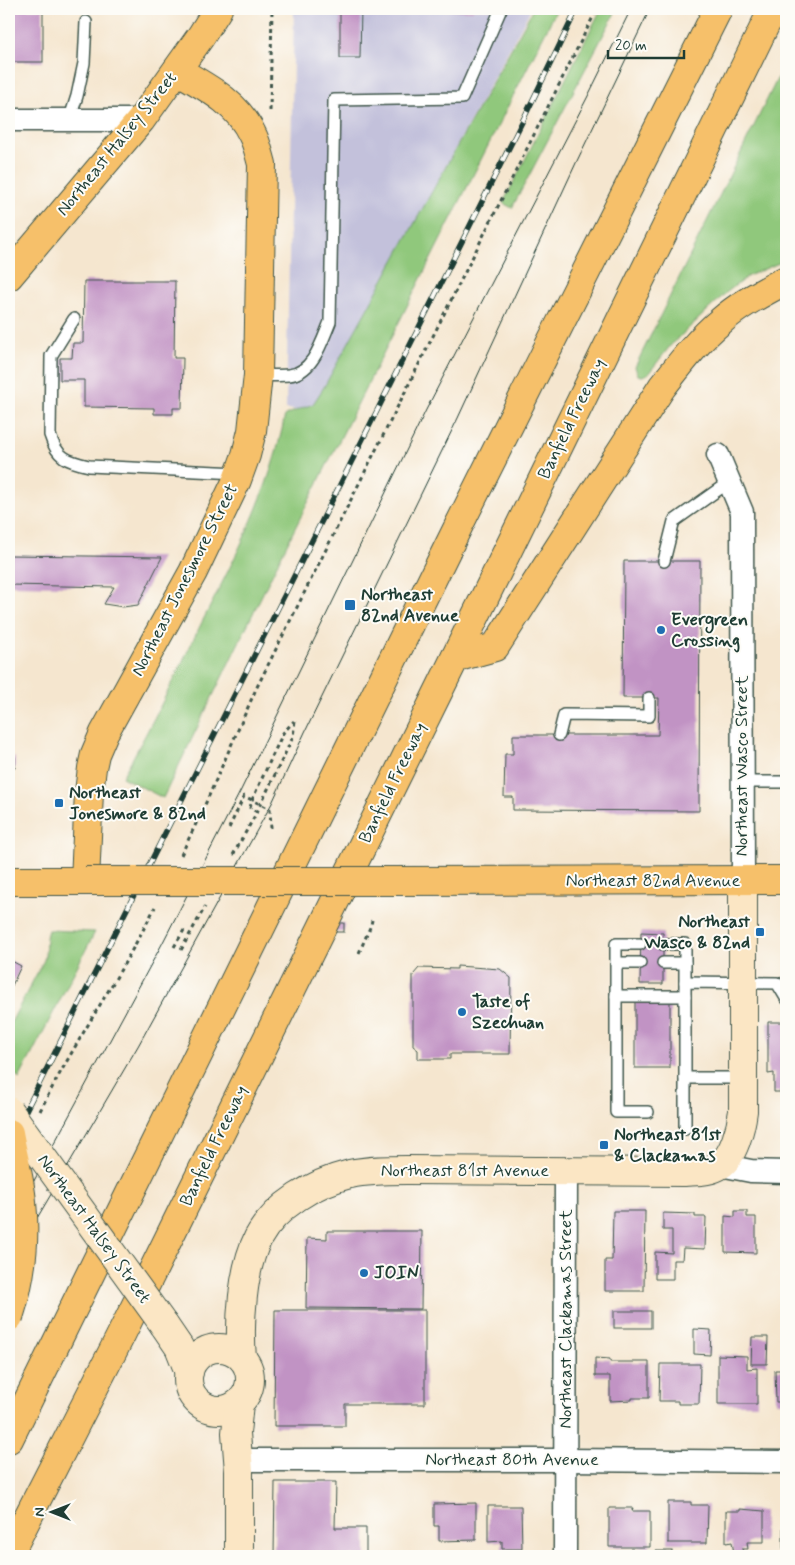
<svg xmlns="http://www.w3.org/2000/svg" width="795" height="1565" font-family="Mynerve,sans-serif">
<rect width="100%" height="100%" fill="#fdfcf7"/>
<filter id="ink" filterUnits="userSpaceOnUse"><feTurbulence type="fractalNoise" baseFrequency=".02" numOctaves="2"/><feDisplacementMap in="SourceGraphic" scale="10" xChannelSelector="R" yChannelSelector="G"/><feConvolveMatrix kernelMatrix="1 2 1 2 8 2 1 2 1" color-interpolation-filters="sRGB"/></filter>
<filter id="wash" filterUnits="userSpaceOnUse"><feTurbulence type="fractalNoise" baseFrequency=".0096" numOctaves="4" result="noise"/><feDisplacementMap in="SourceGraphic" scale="20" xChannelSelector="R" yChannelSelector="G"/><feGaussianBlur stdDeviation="1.12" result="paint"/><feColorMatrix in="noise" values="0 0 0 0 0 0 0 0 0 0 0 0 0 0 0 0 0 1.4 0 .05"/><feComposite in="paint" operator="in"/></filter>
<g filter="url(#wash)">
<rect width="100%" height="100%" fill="#f5e6cf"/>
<path fill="#c3c1db" d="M294,9H531L312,412L286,409Z"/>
<g fill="#90c87b" stroke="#588258">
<path d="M533,9H557L283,552L163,798L122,777C151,727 176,675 202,622C237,554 270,492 285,415L313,404L324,387Z"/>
<path d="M601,9H617L512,208L503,203Z"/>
<path d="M786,61V260L748,276L727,292L671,345L648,374L642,376L638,375L635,367Z"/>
<path d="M48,930L95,932L19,1079L9,1065V1026L44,960C47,950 44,940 48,930Z"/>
</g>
<g id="blocks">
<g fill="#c193c4">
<rect x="9" y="9" width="34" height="53"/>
<path d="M340,9H361L360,58H340Z"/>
<path d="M435,9H473V11L435,10Z"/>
<path d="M84,281H175L174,358H183L182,408H173V414H154V408L84,407V380H60V358H72L73,343H83Z"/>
<path d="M9,555L162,557L138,605L123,607L104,604L114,587L9,585Z"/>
<path d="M624,561H700L699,811L513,810V797H504L505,754H513V735H658L659,698H623Z"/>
<path d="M15,757V768L9,772V758Z"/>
<rect x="317" y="923" width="27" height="9"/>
<path d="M641,932L663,933V984H640Z"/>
<path d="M10,960L21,966L9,992V962Z"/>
<path d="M457,966L500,969L511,978L510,1054H450V1059H418V1050L413,1046V975L419,968L457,969Z"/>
<rect x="635" y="1001" width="35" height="67"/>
<path d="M768,1022H786V1092H774V1073L768,1074Z"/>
<path d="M613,1211H645L644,1291H605V1260H612Z"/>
<path d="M735,1211H747V1217H756V1253L725,1252V1216L735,1217Z"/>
<path d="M663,1213L695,1214V1217H706L705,1249L683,1248L682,1260H673V1279H655V1252L672,1253V1230H663Z"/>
<path d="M327,1231H422L421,1309L306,1308L307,1238L327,1239Z"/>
<path d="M275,1310H425V1404H345V1426H274Z"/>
<rect x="614" y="1311" width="37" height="17"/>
<path d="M694,1329L711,1330L710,1355L694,1354Z"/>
<path d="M752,1337H768L767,1364H751Z"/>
<path d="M718,1355L747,1356V1369L757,1368V1404H718Z"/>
<path d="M595,1358L610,1359V1362H649V1398H632V1400L610,1401V1376H595Z"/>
<path d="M660,1364H700L699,1404H678V1401H659Z"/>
<path d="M775,1370H786V1402H776Z"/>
<path d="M275,1482H336L335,1528H366V1556H274Z"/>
<path d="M668,1502H691V1505H708L707,1543H668Z"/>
<path d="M476,1503V1540L439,1541V1526H434V1504Z"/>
<path d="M488,1506H521L522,1549H502V1541L488,1542Z"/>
<path d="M609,1508H633L632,1511H650V1547H609Z"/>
<path d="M740,1509L764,1511V1542H747L748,1549H742L743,1553H734L732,1542L726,1543V1511H740Z"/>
<rect x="783" y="1509" width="3" height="39"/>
<rect x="656" y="1551" width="16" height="5"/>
<path d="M715,1552L730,1553L731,1556H715Z"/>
</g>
</g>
</g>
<g filter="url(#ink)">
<use href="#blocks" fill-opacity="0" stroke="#3f564b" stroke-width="1"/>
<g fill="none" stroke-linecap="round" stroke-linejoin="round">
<defs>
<g id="lane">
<path d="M69,121L77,96L84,63L86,22"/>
<path d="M74,319L51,356L50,435C57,458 67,461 89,466L239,473"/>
<path d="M258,375C268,375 279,376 289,375C313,373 322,341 330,322L334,100L462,98L501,9"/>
<path d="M664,561L674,521L729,482"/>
<path d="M559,735L564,715L649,716V698"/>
<path d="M742,782H786"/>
<path d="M640,944H616V1112H648"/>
<path d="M663,944H685V982"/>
<path d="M616,963H640"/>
<path d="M663,963H685"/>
<path d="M616,996H685"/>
<path d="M685,1078H743"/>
<path d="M685,1129V982L777,983L786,998"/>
</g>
<g id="street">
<path d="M9,120H141"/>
<path d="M718,455L742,512L743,880"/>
<path d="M720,1165L751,1171L786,1172"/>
<path d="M238,1460H565L786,1462"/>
<path d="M565,1556L566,1172"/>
</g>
<g id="secondary">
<path d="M164,1325L179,1347L189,1372"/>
<circle cx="219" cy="1379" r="31"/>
<path d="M242,1358C239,1323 242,1270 258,1238C276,1205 314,1183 350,1174C368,1170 388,1170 407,1170L684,1172C695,1171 710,1172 720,1165C734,1156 741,1127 743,1111V880"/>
<path d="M239,1403L236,1433L239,1471V1556"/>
</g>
<g id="primary">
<path d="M9,276L141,120L201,36L218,9"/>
<path d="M9,881H85L89,792L92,768L95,754L104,733L193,572L237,480L246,455L252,431L258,375L262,164C259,154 257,143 252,134C237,102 206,87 177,70"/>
<path d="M386,881L786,880"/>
</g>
<g id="highway">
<path d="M455,658L495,647L662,387C680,364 698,340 721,321C740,304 764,292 786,280"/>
<path d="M9,1439L459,525L718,9"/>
<path d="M9,1554L119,1339L455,658L773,9"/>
</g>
</defs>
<use href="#lane" stroke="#3f564b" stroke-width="14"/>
<use href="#street" stroke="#3f564b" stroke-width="25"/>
<use href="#secondary" stroke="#3f564b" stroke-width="30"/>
<use href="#primary" stroke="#3f564b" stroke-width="30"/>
<use href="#highway" stroke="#3f564b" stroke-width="30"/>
<g stroke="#3f564b" stroke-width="3" stroke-dasharray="4 4" stroke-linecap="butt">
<path d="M270,111L272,9"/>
<path d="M257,812L250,808L252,800L283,733L294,721"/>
<path d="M181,855L204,807L256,689L597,9"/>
<path d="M233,855L257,812L293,737L295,720"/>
<path d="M174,947L184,930"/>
<path d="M181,950L205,907"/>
<path d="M359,953L371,925L372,920"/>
<path d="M40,1111C75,1041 120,977 155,907"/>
</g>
<use href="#lane" stroke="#fff" stroke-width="11"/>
<use href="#street" stroke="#fff" stroke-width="22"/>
<use href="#secondary" stroke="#fbe6c4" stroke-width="28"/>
<use href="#primary" stroke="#f6c06b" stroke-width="28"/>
<use href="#highway" stroke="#f6c06b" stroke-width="28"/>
<g stroke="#1f3d34" stroke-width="1">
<path d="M9,1227L162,944L241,790L426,410L587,98L631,9"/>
<path d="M9,1266L138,1046L272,803L305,732L458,418L576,163L650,9"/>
</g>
<defs>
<path id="rail" d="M9,1144L525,116L577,9"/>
</defs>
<use href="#rail" stroke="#1f3d34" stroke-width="5.5"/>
<use href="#rail" stroke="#fdfcf7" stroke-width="4" stroke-dasharray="11" stroke-linecap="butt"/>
<defs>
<path id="secondary-bridge" d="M9,1111L164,1325"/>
<path id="primary-bridge" d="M85,881H386"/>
<path id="highway-bridge" d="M9,1133C13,1156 20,1179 22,1202C26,1241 21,1280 9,1317"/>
</defs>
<use href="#secondary-bridge" stroke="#3f564b" stroke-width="30" stroke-linecap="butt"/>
<use href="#primary-bridge" stroke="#3f564b" stroke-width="30" stroke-linecap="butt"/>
<use href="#highway-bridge" stroke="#3f564b" stroke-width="30" stroke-linecap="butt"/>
<path stroke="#3f564b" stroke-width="3" stroke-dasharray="4 4" stroke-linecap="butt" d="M229,828L244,796L270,809L271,828"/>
<use href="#secondary-bridge" stroke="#fbe6c4" stroke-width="28"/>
<use href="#primary-bridge" stroke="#f6c06b" stroke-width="28"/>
<use href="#highway-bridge" stroke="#f6c06b" stroke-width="28"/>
</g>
</g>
<g fill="#1f6fb2" stroke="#fdfcf7" stroke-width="2">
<rect x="344" y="599" width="12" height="12" rx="2.5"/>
<circle cx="661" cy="630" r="5"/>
<rect x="54" y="798" width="10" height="10" rx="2.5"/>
<rect x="755" y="927" width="10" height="10" rx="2.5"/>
<circle cx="462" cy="1012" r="5"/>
<rect x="599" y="1140" width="10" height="10" rx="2.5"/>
<circle cx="364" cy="1273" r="5"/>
</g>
<g text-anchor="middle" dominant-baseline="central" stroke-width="4" stroke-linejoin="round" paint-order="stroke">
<g font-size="18" fill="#1f3d34" stroke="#fdfcf7">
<text transform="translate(117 144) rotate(-51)">Northeast Halsey Street</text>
<text transform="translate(572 419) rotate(-64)">Banfield Freeway</text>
<text transform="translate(185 580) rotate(-63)">Northeast Jonesmore Street</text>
<text transform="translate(742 766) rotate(-90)">Northeast Wasco Street</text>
<text transform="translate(393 783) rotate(-64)">Banfield Freeway</text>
<text x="653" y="881">Northeast 82nd Avenue</text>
<text transform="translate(214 1146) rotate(-64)">Banfield Freeway</text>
<text x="465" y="1171">Northeast 81st Avenue</text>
<text transform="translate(94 1229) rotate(54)">Northeast Halsey Street</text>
<text transform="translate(566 1319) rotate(-90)">Northeast Clackamas Street</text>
<text x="512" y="1460">Northeast 80th Avenue</text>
</g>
<g font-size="18" font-weight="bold" fill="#1f3d34" stroke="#fdfcf7" text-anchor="start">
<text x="361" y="595">Northeast<tspan x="361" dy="21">82nd Avenue</tspan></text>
<text x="671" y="620">Evergreen<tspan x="671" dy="21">Crossing</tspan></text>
<text x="69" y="793">Northeast<tspan x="69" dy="21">Jonesmore &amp; 82nd</tspan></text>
<text x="750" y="922" text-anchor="end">Northeast<tspan x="750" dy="21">Wasco &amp; 82nd</tspan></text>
<text x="472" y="1002">Taste of<tspan x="472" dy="21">Szechuan</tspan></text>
<text x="614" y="1135">Northeast 81st<tspan x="614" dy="21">&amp; Clackamas</tspan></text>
<text x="374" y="1273">JOIN</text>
</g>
</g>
<rect width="795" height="1565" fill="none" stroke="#fdfcf7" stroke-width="30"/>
<g transform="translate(52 1512) rotate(270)" stroke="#fdfcf7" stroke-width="4" paint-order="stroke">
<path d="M0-4L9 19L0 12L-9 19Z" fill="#1f3d34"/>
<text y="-8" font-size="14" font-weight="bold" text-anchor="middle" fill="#1f3d34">N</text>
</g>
<path d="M608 50v8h76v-8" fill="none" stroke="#1f3d34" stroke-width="2.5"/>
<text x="615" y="50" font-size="15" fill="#1f3d34" stroke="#fdfcf7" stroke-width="4" paint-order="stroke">20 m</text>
</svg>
